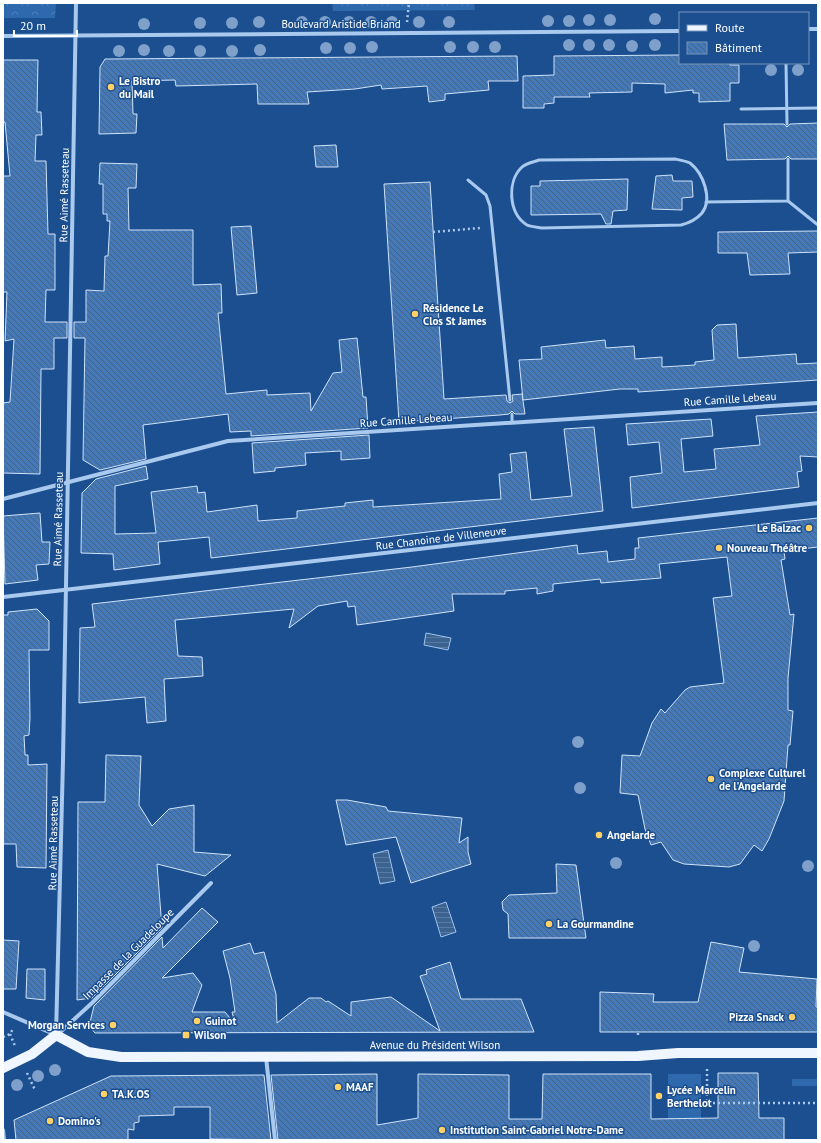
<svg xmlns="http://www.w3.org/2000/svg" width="821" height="1143" font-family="'PT Sans',sans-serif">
<defs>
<pattern id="park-crowns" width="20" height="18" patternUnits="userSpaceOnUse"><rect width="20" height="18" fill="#2e69ad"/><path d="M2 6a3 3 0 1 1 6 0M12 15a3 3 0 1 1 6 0" fill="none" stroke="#4d80b9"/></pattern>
<pattern id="water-rules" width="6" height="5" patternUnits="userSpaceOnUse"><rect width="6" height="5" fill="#3c6290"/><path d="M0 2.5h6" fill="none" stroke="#597aa1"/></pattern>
<pattern id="building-back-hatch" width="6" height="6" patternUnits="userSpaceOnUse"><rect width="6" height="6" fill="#4478b7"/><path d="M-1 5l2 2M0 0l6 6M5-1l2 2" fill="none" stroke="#486282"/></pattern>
</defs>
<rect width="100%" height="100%" fill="#1b4f8f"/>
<g fill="#2e69ad">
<path d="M668,1074H701V1118L668,1119Z"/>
<rect x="792" y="1079" width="26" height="7"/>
</g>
<g fill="url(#park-crowns)">
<path d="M3,3H56L55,18H3Z"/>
<path d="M332,3H474L475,10L333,11Z"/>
</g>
<g fill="url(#water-rules)" stroke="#9cc4f0">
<path d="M426,633L451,638L448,650L424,645Z"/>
<path d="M388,850L395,881L380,884L373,854Z"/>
<path d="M446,902L456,932L441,937L432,907Z"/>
</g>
<g fill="url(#building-back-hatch)" stroke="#cfe3fa">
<path d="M680,55V63H730V65H739V83H730V101L699,102V93H693V90L665,93V84L632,83V92L589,93L590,97H554V103L544,104V108H523V76L554,75V56Z"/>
<path d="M517,56L518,81H488L489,90L445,94V100L429,102L427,86L382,89L381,85L355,89L307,92L309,104H258L257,84L176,86L175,80L132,81L133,114H137L136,133L99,134L100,67L105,59Z"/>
<path d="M3,60H38L37,112H41L42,135H36L35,161H46L48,234H55V290H46L45,322H67V338H54V369H41L40,474L3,473V403L10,402L14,339L5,341L7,292H3V176H10L5,122H3Z"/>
<path d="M818,123V159H791L788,156L785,159L727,160L724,124H784L787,127L790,124Z"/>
<path d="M336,145L338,167H316L314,146Z"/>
<path d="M100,163L137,164L136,188H128L129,230H193V285L221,284L222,313H218L226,394L267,390V395L310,393L311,411L333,373L342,372L339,340L357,338L363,397H366L368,428L251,436V431L230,432L228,414L143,425L146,459L100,470L83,460L85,338H74V322H86V290L104,291L105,256H108L110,221H107V214H103V184H99Z"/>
<path d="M672,175L673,181H692L693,197L682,198V210L652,209L656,176Z"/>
<path d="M628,179L627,210L613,211L611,224H606L601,214L531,215V186H540V181Z"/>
<path d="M430,182L444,399L506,395L507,401L510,403L513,401L512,395L522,394L525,414H515L512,411L509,414L500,415L399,422L384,184Z"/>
<path d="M251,226L257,293L237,295L231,227Z"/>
<path d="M818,231V252L788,253L790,274L750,275L747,253H718V232Z"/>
<path d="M736,324L738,358L796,354L797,364L818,363V380L638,392V389H620L523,400L519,360L542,359L541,347L605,340L606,348L634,346L635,359L662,357V367L695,365V362L714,360L712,330L717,325Z"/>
<path d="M818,412V457L800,456L802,471L797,472L799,487L632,508L630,477L662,473L659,442L628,445L626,424L711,419L713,436L681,439L684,472L716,469L714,449L760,445L756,416Z"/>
<path d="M594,427L603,511L211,558L209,537L158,542L160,564L114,570L113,554L81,553L82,493L96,479L146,466L148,479L115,486V534L156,533L151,492L197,486L198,493L205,492L207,512L257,505L258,521L297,518V511L345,506V503L373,500V507L501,499L499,474L512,472L510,454L526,452L531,500L572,496L564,429Z"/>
<path d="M369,435L370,458L341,460V451L305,453L306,465L275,468V471L254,473L252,443Z"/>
<path d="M40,513L42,542H50L49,564L36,565L38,580L5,584L3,516Z"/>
<path d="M818,518V547L784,551L785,559L781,560L790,615L794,614L788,678V710L793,711L790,745H788L784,801L769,839L762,851L754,845L740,864L729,867L684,864L673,860L661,842L651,845L645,829L638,795L620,793L622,755L640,756L652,723L661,709L665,713L685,690L690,687L724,683L713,598L732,596L727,557L659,564L661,578L601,583L600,579L553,584V591L537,594V588L505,591V594H452L454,611L357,625L355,606L348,607L347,601L318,606L289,628L294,609L175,620L178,656L202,657L203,676L164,679L166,721L147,723L145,697L79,703L80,628L95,627L92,604L412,567L577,545L578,554L607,551L608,562L635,559V548H639L638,538Z"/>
<path d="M37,609L49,621V650H29L30,718L29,735L24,736L25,755H28V765L47,764L46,868L17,867L16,844H3V615H8V612Z"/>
<path d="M106,755L141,756L139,805L152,826L169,809L194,805V852L231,855L205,876L157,864L162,928L92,998L77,1000L78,802H105Z"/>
<path d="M336,800H347L386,807L388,811L462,818L459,843L468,837V852L471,864L411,883L396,837L346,845Z"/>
<path d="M556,864L576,865L586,938H509L508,914L503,910L502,902L509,895L557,893Z"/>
<path d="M202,908L218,922L162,978L193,973L202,985L192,1012H225L235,1024L232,1012H235L230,978L223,951L250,943L254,954L264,952L276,994L277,1023L309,998H321L326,1002L328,1001L351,1016V1002L391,997L440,1031L420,976L427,974L426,970L450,962L461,999H521L534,1032L95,1033L89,1026L94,1006L162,937L163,948Z"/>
<path d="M3,940L19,941L16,989H3Z"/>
<path d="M711,942L744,948L739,972L817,979L816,1007H818V1032H600V992L654,994L653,1002H698Z"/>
<path d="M27,969H45V1000L26,998Z"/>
<path d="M718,1073H758L759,1118H784V1140H278L271,1075L377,1074V1125L418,1118V1074L509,1075V1119H542L543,1074H651V1119L718,1118Z"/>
<path d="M264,1075L271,1140L210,1139V1107H174V1115L139,1116V1122L134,1123V1130L128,1129V1140H16L14,1120L111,1076Z"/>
</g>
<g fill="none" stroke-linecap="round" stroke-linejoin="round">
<g stroke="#a9c9ee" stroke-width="2.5" stroke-dasharray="2 3" stroke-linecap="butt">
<path d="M407,22L409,3"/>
<path d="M433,232L480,228"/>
<path d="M10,1034L15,1046"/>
<path d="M638,1035V1032"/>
<path d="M3,1037L10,1034L13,1029"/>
<path d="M707,1069V1103H818"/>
<path d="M27,1073L35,1090"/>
</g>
<g stroke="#a9c9ee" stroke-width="3">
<path d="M786,63L787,124"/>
<path d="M741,109L818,108"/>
<path d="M675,159C680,160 686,161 690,163C703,173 713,199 702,213C696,220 689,223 681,225L542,228C538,227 531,227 527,225C508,213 507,181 522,167C526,163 534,162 539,160Z"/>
<path d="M468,180L486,195L490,206L510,400"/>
<path d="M788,201L818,225"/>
<path d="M706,202L788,201V159"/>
<path d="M512,414V422"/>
</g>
<g stroke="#a9c9ee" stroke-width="4">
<path d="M808,29H818"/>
<path d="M3,36L680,31"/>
<path d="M3,499L228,441L818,403"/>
<path d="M3,597L818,503"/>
<path d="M3,1012L56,1035"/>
<path d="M56,1035L63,760L76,3"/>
<path d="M57,1035L92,1003L211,883"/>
<path d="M266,1057L275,1140"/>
<path d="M3,1130L4,1140"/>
</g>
<path stroke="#f0f6ff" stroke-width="10" d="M3,1068L32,1054L56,1035L88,1052L121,1057L638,1056L678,1053H818"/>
</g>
<g fill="#7ea0ca">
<circle cx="655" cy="19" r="6"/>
<circle cx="589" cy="20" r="6"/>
<circle cx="610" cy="20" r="6"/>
<circle cx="548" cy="21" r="6"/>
<circle cx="569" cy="21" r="6"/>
<circle cx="259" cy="22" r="6"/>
<circle cx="302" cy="22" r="6"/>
<circle cx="325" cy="22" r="6"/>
<circle cx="349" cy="22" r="6"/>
<circle cx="371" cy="22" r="6"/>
<circle cx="392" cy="22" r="6"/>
<circle cx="419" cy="22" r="6"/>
<circle cx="449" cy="22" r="6"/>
<circle cx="200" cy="23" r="6"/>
<circle cx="232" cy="23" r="6"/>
<circle cx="144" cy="24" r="6"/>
<circle cx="569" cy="45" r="6"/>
<circle cx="589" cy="45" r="6"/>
<circle cx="609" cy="45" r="6"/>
<circle cx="655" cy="45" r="6"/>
<circle cx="632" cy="46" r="6"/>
<circle cx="372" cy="47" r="6"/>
<circle cx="450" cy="47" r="6"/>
<circle cx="473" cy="47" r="6"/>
<circle cx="495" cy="47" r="6"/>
<circle cx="326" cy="48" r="6"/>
<circle cx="350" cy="48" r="6"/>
<circle cx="144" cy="50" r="6"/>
<circle cx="260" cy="50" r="6"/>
<circle cx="119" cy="51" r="6"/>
<circle cx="169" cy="51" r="6"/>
<circle cx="200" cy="51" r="6"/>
<circle cx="232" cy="51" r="6"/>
<circle cx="771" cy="70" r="6"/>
<circle cx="798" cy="70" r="6"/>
<circle cx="578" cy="742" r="6"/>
<circle cx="580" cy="788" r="6"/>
<circle cx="616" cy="863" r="6"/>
<circle cx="808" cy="866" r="6"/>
<circle cx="754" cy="946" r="6"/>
<circle cx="55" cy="1070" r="6"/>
<circle cx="38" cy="1076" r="6"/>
<circle cx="17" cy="1085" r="6"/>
</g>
<g fill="#ffd166" stroke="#1b4f8f" stroke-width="1.5">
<circle cx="111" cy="87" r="4"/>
<circle cx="415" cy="314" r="4"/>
<circle cx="809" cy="528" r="4"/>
<circle cx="719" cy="548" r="4"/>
<circle cx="711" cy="779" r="4"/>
<circle cx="599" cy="835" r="4"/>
<circle cx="549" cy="924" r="4"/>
<circle cx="792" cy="1017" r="4"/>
<circle cx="197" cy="1021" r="4"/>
<circle cx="113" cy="1025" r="4"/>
<rect x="182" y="1031" width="8" height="8" rx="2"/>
<circle cx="338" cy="1087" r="4"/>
<circle cx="104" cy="1094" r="4"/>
<circle cx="659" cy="1096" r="4"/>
<circle cx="50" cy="1121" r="4"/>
<circle cx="442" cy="1130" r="4"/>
</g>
<g text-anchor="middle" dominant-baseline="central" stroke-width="3" stroke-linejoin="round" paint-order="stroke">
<g font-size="11" fill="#fff" stroke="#1b4f8f">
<text x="341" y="24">Boulevard Aristide Briand</text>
<text transform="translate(64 195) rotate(-89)">Rue Aimé Rasseteau</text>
<text transform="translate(730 399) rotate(-4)">Rue Camille Lebeau</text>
<text transform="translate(406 420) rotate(-4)">Rue Camille Lebeau</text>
<text transform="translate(58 519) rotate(-89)">Rue Aimé Rasseteau</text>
<text transform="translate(441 538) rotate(-7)">Rue Chanoine de Villeneuve</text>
<text transform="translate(53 843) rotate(-89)">Rue Aimé Rasseteau</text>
<text transform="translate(128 954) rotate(-45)">Impasse de la Guadeloupe</text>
<text x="435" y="1045">Avenue du Président Wilson</text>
</g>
<g font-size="11" font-weight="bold" fill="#fff" stroke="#1b4f8f" text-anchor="start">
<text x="119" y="81">Le Bistro<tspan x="119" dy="13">du Mail</tspan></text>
<text x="423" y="308">Résidence Le<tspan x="423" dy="13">Clos St James</tspan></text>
<text x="801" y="528" text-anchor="end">Le Balzac</text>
<text x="727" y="548">Nouveau Théâtre</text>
<text x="719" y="773">Complexe Culturel<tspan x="719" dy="13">de l'Angelarde</tspan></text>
<text x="607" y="835">Angelarde</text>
<text x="557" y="924">La Gourmandine</text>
<text x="784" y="1017" text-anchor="end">Pizza Snack</text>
<text x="205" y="1021">Guinot</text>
<text x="105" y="1025" text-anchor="end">Morgan Services</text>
<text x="194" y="1035">Wilson</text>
<text x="346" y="1087">MAAF</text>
<text x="667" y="1090">Lycée Marcelin<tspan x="667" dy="13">Berthelot</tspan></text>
<text x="112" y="1094">TA.K.OS</text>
<text x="58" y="1121">Domino's</text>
<text x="450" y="1130">Institution Saint-Gabriel Notre-Dame</text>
</g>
</g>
<rect width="821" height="1143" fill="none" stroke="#ffffff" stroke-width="8"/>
<rect x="679" y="12" width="130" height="52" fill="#1b4f8f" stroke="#7695bc"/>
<rect x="687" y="25" width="20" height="6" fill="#f0f6ff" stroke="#7695bc"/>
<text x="715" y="32" font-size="12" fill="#ffffff">Route</text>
<rect x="687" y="42" width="20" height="12" fill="url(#building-back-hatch)" stroke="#7695bc"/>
<text x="715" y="52" font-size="12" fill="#ffffff">Bâtiment</text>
<path d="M14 30v6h63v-6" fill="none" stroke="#ffffff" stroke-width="2"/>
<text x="20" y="30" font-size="12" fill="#ffffff" stroke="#1b4f8f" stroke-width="3" paint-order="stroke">20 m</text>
</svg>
